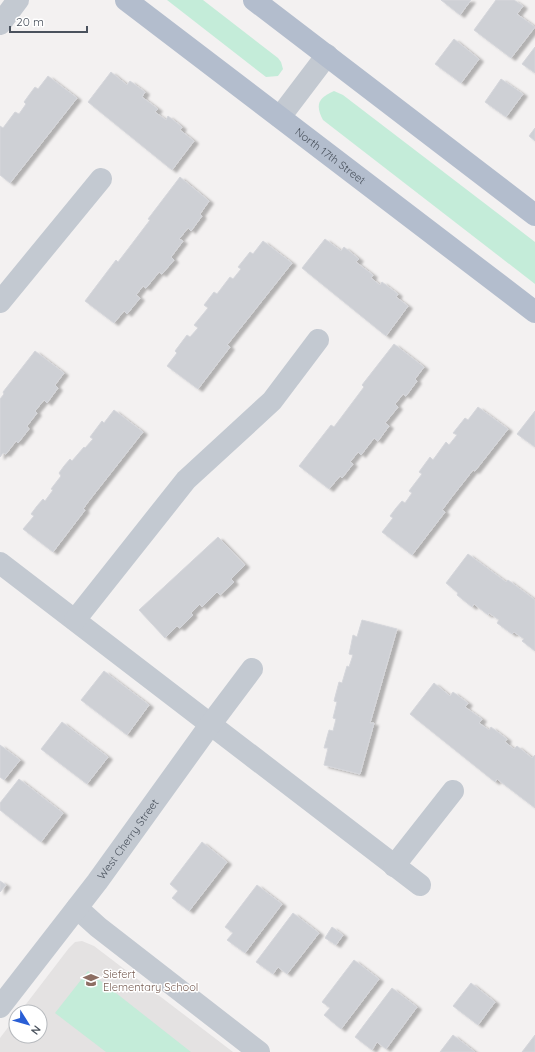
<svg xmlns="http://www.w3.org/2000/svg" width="535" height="1052" font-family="Quicksand,sans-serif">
<defs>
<filter id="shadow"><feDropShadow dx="4.5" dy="2.5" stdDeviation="1" flood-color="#0004"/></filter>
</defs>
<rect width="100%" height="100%" fill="#f3f1f1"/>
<path fill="#e4e2e2" d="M82,941L94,946L233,1052H0V1038L16,1017V1036H40V1012H20L69,948L75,942Z"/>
<g fill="#c4ecd9">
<path d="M167,0H203L278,58L281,62L283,69L278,76L266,77Z"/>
<path d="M334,91L343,95L535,242V284L323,120C315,105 318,98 334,91Z"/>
<path d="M88,971L191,1052H106L55,1013Z"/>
</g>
<g fill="#ced0d5" stroke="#d5d6db" filter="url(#shadow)">
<path d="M441,0H471L460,15Z"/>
<path d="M496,0H514L523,6L517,14L535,27L511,58L474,30Z"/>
<path d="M454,39L479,59L461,83L435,64Z"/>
<path d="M535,47V73L522,64Z"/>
<path d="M111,72L127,85L130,81L145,92L142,97L158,109L155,112L166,120L168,116L177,123L182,127L180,130L194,141L172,170L88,102Z"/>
<path d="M48,76L77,98L10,183L0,175V126L3,128L15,112L19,114L26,104L24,102L29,95L35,87L38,89Z"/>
<path d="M501,79L523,94L506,117L485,102Z"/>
<path d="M535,128V141L529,136Z"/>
<path d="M180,177L209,201L200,214L202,216L191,231L188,228L179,239L183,241L171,257L174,260L162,274L159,272L146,288L143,286L136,295L140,298L127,314L124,311L114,323L85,301L116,260L118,262L128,249L150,220L148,219Z"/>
<path d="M325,239L341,251L344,247L359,259L356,262L373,275L371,278L380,285L382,282L398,294L396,297L408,306L386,336L302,268Z"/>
<path d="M263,241L292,263L227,345L230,347L198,389L167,366L177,353L175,351L187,335L190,337L198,328L194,325L208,308L204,305L214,292L217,294L230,277L233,279L241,269L238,267L250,252L253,254Z"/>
<path d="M394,344L424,367L415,379L417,381L406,396L403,394L395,404L398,407L385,423L389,426L378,441L374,438L361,455L358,452L350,462L353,464L342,478L340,476L329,489L299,466L331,425L334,427L364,387L362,385Z"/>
<path d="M35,351L64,373L55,385L58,388L47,403L44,400L35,411L37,413L27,426L29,429L18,443L16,441L6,454L3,453L0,457V399L4,394L3,392Z"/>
<path d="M478,407L508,429L475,471L473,470L451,498L442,510L445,512L412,555L382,532L393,518L390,516L396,508L402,501L405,503L412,493L409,491L422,474L419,472L430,457L433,460L446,442L449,445L457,435L453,433L465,418L468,420Z"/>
<path d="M114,410L143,432L88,502L83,509L85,510L53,552L23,529L34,516L31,514L37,506L43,499L45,501L53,490L51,489L61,476L59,473L64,466L70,459L72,461L84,447L85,448L93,439L90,437L102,421L104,423Z"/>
<path d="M535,411V447L517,434Z"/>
<path d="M218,537L245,565L231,579L234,582L220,595L217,592L202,607L200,604L191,613L193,615L180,628L177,626L165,638L139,610Z"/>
<path d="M468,554L506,582L508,580L535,600V651L522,641L524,639L514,632L512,634L497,623L499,620L489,613L488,615L474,604L472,607L457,595L458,593L446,583Z"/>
<path d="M362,620L397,629L370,723H374L360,774L324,765L328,748H324L329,730L333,731L336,719L333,718L337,702L334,701L339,682L342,683L347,666L349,667L353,655L349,654L351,645L353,635L357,637Z"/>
<path d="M104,671L149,705L127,735L81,700Z"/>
<path d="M434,683L450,696L453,692L468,703L465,707L482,719L479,723L489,730L491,727L507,739L505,742L514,749L517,746L532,758L535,755V808L497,779L495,782L410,714Z"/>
<path d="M62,722L108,757L87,784L41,749Z"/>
<path d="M0,745L20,760L4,780L0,777Z"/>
<path d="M19,779L63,813L41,842L0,810V803Z"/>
<path d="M202,842L227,862L189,911L172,898L178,891L170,884Z"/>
<path d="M0,881L6,885L0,892Z"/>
<path d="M257,885L282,904L245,953L227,940L233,933L225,927Z"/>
<path d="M293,913L319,933L287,974L278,967L273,974L256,962Z"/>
<path d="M332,927L343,935L336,945L325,938Z"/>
<path d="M354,960L379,979L341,1029L324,1015L330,1008L322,1002Z"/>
<path d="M471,983L495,1002L478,1025L453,1006Z"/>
<path d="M392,988L417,1007L386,1049L377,1042L372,1050L355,1037Z"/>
<path d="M453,1035L475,1052H440Z"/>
<path d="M535,1035V1052H522Z"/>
</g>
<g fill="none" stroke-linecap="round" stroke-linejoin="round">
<g stroke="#c3c9d1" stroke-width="22">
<path d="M0,24L18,0"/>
<path d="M280,117L327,55"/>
<path d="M0,302L101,179"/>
<path d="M0,563L420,885"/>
<path d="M75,620L186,480L272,401L318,340"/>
<path d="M394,866L453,791"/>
<path d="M77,908L98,927L259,1052"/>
<path id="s1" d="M0,1007L97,882L210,725L252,669"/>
</g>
<g stroke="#b3bdcd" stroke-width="22">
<path id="s2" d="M126,0L535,312"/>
<path d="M254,0L535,215"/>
</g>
</g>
<defs>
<symbol id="school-bare" viewBox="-9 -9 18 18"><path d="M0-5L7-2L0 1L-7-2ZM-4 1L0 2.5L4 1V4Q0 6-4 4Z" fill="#8d6e63" stroke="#fff" stroke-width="2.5" paint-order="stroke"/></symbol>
</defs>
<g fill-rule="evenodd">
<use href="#school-bare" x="80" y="969" width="22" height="22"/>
</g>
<g text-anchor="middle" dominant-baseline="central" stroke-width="3" stroke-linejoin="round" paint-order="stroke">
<g font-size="11" fill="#4a525d" stroke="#fff">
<text stroke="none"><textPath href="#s2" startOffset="257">North 17th Street</textPath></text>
<text stroke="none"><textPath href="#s1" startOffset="211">West Cherry Street</textPath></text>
</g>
<g font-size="11" fill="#785e54" stroke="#fff" text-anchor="start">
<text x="103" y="974">Siefert<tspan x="103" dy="13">Elementary School</tspan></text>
</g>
</g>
<g transform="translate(28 1024) rotate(127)"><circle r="19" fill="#ffffff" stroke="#b7babe"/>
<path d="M0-3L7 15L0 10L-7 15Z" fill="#295ed5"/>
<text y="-6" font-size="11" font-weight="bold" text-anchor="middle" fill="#4a525d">N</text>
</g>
<path d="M10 26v6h77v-6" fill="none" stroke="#4a525d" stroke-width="2"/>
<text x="16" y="26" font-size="12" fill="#4a525d" stroke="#ffffff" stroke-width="3" paint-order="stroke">20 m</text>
</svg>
